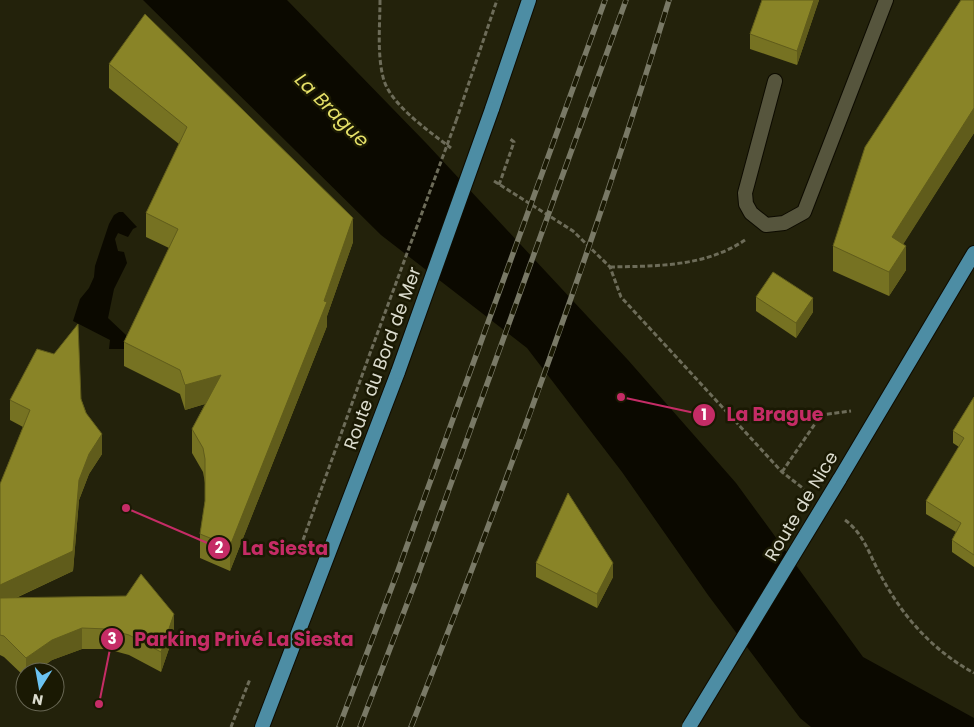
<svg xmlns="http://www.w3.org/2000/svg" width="974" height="727" font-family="Poppins,sans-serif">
<rect width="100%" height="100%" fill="#23220b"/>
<g fill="#0b0900">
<path d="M143,0H287L426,143L628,360L736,483L863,657L974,718V727H811L800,718L708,595L622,472L527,348L381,235Z"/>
<path d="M119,212H123L137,227L133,229L128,237L118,233L115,239L118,251L124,252L127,263L114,289L108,318L126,335V349H109L110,340L73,321L80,299L89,288L94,277L95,266L109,224L114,215Z"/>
</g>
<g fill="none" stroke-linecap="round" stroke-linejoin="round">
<defs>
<path id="minor" d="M775,81L745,193L746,204L751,213L766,225L784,223L804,212L886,0"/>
<g id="primary">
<path d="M492,109L529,0"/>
<path d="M839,480L974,253"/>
<path d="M262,727L398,372"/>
</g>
</defs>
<use href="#minor" stroke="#0d0b00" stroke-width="16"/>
<use href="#primary" stroke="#0d0b00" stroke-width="16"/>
<g stroke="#6d6c59" stroke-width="3" stroke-dasharray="5 2.5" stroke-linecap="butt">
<path d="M380,0C380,25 377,52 383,77C389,104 430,132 451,148"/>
<path d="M456,121L497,0"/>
<path d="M494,181L573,231L610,267L621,297L782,472L804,489"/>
<path d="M499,185L514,142L509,138"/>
<path d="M610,267C656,266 705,267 745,240"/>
<path d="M782,472L821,415L851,411"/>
<path d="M845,520C864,534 869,554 880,574C902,616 932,650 974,673"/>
<path d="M298,554L369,356"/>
<path d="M231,727L250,679"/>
</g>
<use href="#minor" stroke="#56553d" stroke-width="14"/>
<use href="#primary" stroke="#4d8da4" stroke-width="14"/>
<defs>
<g id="rail">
<path d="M339,727L396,576L605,0"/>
<path d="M360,727L415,583L626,0"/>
<path d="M411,727C505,488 594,246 669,0"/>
</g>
</defs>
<use href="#rail" stroke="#797966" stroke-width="5.5"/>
<use href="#rail" stroke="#1a1903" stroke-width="4" stroke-dasharray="11" stroke-linecap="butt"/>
<defs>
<g id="primary-bridge">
<path d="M398,372L492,109"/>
<path d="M689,727L839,480"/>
</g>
</defs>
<use href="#primary-bridge" stroke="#0d0b00" stroke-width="16" stroke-linecap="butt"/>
<path stroke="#6d6c59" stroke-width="3" stroke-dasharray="5 2.5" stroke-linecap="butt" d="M369,356L456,121"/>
<use href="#primary-bridge" stroke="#4d8da4" stroke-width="14"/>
</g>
<g fill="#767222">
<path d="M762,0H819L797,65L750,49V34Z"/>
<path d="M974,0V133L903,244L906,270L889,296L833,271V246Z"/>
<path d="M109,64L353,242L327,316V326L230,571L200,558V534L205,501V483L203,472L192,453V429L205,404L185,410L180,394L124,366V342L169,248L146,237V213L179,144L109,88Z"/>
<path d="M756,297L813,312L796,338L756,311Z"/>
<path d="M974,397V567L952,552V540L956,532L926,514V501L959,447L953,443V431Z"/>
<path d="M81,399L102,454L89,474L79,500L73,571L16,598L174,634L161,672L129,655L107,649H82L52,660L35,672H25V677L4,657L0,655V484L23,427L10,420V400Z"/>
<path d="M536,563L613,577L597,608L536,577Z"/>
</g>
<g fill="#605c1b">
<path d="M814,0H819L797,65V51Z"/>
<path d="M974,108V133L892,262V237Z"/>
<path d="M353,218V242L327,316V326L230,571V546L324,301Z"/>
<path d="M906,246V270L889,296V272Z"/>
<path d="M813,298V312L796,338V323Z"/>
<path d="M221,375V399L185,410V385Z"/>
<path d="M102,434V454L89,474L79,500L73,571L0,605V585L79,480L89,454Z"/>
<path d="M613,563V577L597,608V594Z"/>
<path d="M174,614V634L161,672V652Z"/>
<path d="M82,628V649L52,660L35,672H26V658L52,640Z"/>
</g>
<g fill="#898427" stroke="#605c1b">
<path d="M762,0H814L797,51L750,34Z"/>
<path d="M961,0H974V108L892,237L906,246L889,272L833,246L865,147Z"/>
<path d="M145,14L353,218L324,301L327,302L230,546L200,534L205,501V459L203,448L192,429L221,375L185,385L180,370L124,342L178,229L146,213L187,127L109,64Z"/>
<path d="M773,272L813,298L796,323L756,297Z"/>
<path d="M78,324L81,399L86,413L102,434L89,454L79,480L73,551L0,585V484L30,410L10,400L37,349L54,354Z"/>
<path d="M974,397V555L952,540L961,523L926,501L964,438L953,431Z"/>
<path d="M568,493L613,563L597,594L536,563Z"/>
<path d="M141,574L174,614L161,652L129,635L107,629L82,628L52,640L26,658L4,636L0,635V598L126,596Z"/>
</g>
<g text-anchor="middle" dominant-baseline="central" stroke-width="5" stroke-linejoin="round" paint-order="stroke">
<g font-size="18" fill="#dcdcce" stroke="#1a1903">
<text transform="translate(382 358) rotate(-70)">Route du Bord de Mer</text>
<text transform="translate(801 506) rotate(-59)">Route de Nice</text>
</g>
<g font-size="19" font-style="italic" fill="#e6e168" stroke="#1a1903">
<text transform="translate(332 110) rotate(45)">La Brague</text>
</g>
</g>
<path fill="none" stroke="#c52c66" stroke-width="2" d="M621 397L704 415M126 508L219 548M99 704L112 639"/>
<g fill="#c52c66" stroke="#1a1903" stroke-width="2">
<circle cx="621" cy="397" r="5"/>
<circle cx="126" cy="508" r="5"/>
<circle cx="99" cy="704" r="5"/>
<circle cx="704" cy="415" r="12"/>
<circle cx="219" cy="548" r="12"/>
<circle cx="112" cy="639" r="12"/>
</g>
<g font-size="15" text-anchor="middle" font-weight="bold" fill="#fff">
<text x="704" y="420">1</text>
<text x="219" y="553">2</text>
<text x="112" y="644">3</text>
</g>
<g font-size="19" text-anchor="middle" font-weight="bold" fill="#c52c66" stroke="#1a1903" stroke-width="5" stroke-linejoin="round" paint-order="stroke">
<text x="775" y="421">La Brague</text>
<text x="285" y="555">La Siesta</text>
<text x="244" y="646">Parking Privé La Siesta</text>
</g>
<g transform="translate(40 687) rotate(191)"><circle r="24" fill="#1a1903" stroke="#686754"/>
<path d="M0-4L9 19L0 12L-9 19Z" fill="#6bc3f2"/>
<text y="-8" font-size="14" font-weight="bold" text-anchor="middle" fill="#dcdcce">N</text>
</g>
</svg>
